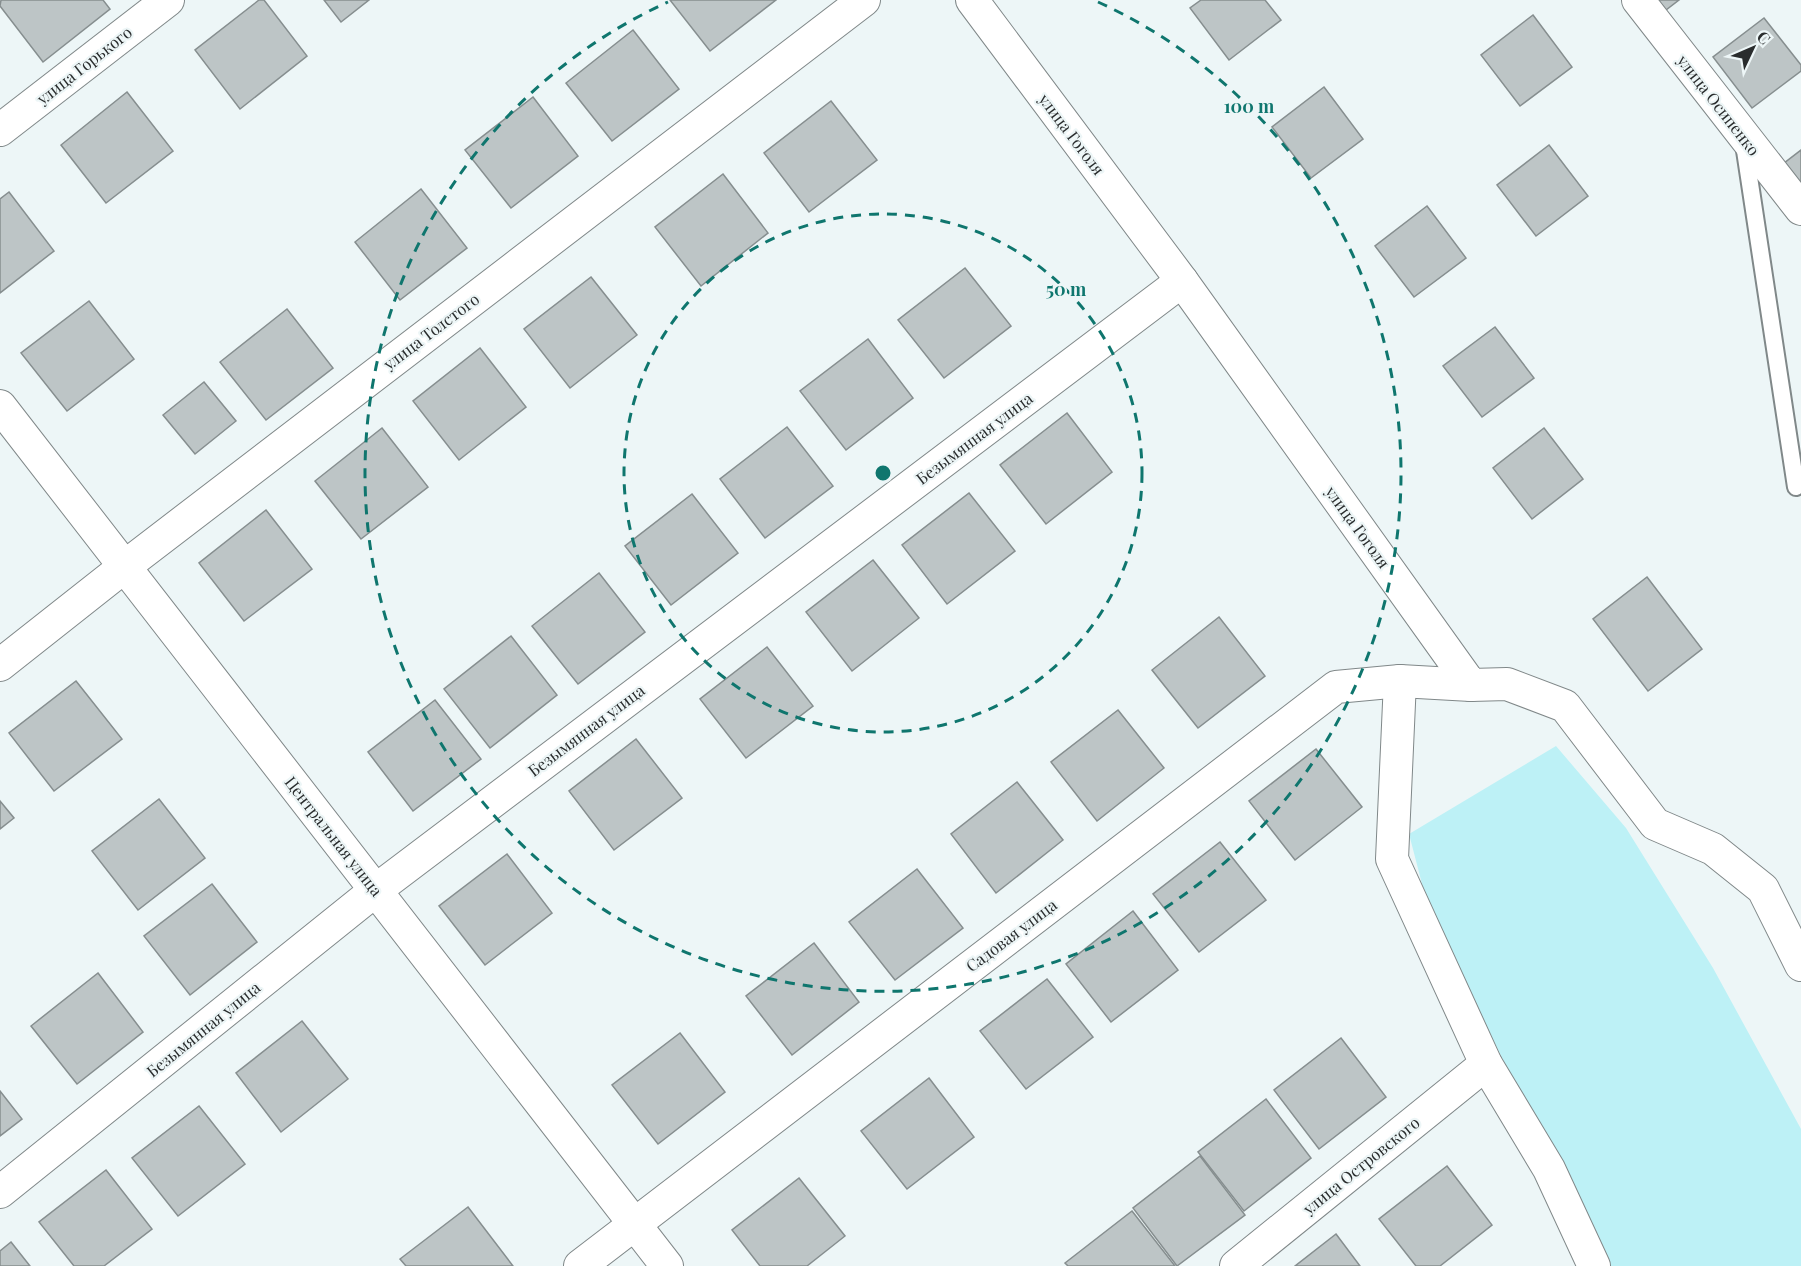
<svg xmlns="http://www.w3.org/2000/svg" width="1801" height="1266" font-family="'Playfair Display',serif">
<rect width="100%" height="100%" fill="#edf6f7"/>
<path fill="#bdf1f6" d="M1556,746L1626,828L1713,968L1801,1129V1266H1603L1581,1209L1500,1054L1427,903L1409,834Z"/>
<g fill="#bdc5c6" stroke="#868e8f" stroke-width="1.5">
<path d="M103,0L110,9L43,62L0,6L1,0Z"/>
<path d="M259,0H264L307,56L240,109L195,50Z"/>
<path d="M324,0H369L341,22Z"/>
<path d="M670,0H776L710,51Z"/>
<path d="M1201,0H1265L1281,20L1229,60L1190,8Z"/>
<path d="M1658,0H1679L1666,10Z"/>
<path d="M1533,15L1572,67L1520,106L1481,55Z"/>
<path d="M1764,18L1801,65V71L1752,108L1713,57Z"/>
<path d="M633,30L679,89L612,141L566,83Z"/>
<path d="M1324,87L1363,139L1311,178L1272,127Z"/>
<path d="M127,92L173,151L106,203L61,145Z"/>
<path d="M533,97L578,156L511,208L465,150Z"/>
<path d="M831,101L877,160L809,212L764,153Z"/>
<path d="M1549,145L1588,196L1536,236L1497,185Z"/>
<path d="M1801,150V196L1779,167Z"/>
<path d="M723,174L768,233L701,286L655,227Z"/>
<path d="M421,189L467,248L400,300L355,242Z"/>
<path d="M9,192L54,251L0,293V199Z"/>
<path d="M1427,206L1466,258L1414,297L1375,246Z"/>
<path d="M965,268L1011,326L944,378L898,320Z"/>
<path d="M591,277L637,335L570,388L524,329Z"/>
<path d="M89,301L134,359L67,411L21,353Z"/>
<path d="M287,309L333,368L266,420L220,362Z"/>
<path d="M1495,327L1534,378L1482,417L1443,366Z"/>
<path d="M868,339L913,398L846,450L800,391Z"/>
<path d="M480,348L526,407L459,460L413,401Z"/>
<path d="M204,382L236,421L195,454L163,415Z"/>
<path d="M1067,413L1112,472L1046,524L1000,465Z"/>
<path d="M787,427L833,486L765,538L720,479Z"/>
<path d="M382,428L428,487L361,539L315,481Z"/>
<path d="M1544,428L1583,479L1532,519L1493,468Z"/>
<path d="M969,493L1015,551L947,604L902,545Z"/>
<path d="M692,494L738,553L671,605L625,546Z"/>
<path d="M266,510L312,569L244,621L199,563Z"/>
<path d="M873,560L919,618L852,671L806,612Z"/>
<path d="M599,573L645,632L578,684L532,626Z"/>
<path d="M1647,577L1702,649L1648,691L1593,619Z"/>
<path d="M1219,617L1265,676L1198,728L1152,670Z"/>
<path d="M511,636L557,695L490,748L444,689Z"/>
<path d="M767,647L813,706L746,758L700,699Z"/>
<path d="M76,681L122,739L54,791L9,733Z"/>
<path d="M435,700L481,759L413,811L368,752Z"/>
<path d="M1118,710L1164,768L1097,821L1051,762Z"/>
<path d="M636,739L682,798L614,850L569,791Z"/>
<path d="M1316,749L1362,807L1295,860L1249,801Z"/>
<path d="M1017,782L1063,840L996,893L951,834Z"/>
<path d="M159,799L205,858L138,910L92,851Z"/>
<path d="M0,801L14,818L0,829Z"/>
<path d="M1220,842L1266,900L1199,952L1153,894Z"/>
<path d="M507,854L552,913L485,965L439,906Z"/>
<path d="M917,869L963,928L895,980L849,922Z"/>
<path d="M212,884L257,942L190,995L144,936Z"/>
<path d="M1133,911L1178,970L1111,1022L1066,964Z"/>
<path d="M814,943L859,1002L792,1055L746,996Z"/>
<path d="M98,973L143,1032L77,1084L31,1026Z"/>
<path d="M1047,979L1093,1037L1026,1089L980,1031Z"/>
<path d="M302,1021L348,1079L281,1132L236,1073Z"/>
<path d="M680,1033L725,1092L658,1144L612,1085Z"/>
<path d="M1341,1038L1386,1097L1319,1149L1274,1090Z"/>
<path d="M929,1078L974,1137L907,1189L861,1131Z"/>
<path d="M0,1091L22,1119L0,1136Z"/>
<path d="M1266,1099L1311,1158L1244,1211L1198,1152Z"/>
<path d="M199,1106L245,1164L178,1216L132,1158Z"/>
<path d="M1200,1156L1245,1215L1177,1266L1133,1208Z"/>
<path d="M1447,1166L1492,1225L1440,1266H1416L1379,1219Z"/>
<path d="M106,1170L152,1229L104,1266H74L39,1222Z"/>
<path d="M799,1178L845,1236L807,1266H760L732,1230Z"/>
<path d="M468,1207L513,1266H406L400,1259Z"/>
<path d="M1132,1211L1175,1266H1068L1065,1263Z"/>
<path d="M1336,1234L1360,1266H1295Z"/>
<path d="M11,1242L30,1266H0V1251Z"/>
</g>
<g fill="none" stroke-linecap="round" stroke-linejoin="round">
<defs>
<path id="service" d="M1744,144L1796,487"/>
<g id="minor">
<path d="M972,0L1182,281L1471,685L1507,684L1565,706L1655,824L1713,849L1763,889L1801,965"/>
<path d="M1638,0L1801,209"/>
<path d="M0,130L168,0"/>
<path d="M0,406L667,1266"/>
<path d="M0,665L124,567L864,0"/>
<path d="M1400,681L1392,859L1486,1064L1549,1169L1594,1266"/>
<path d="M0,1192L376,890L1182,281"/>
<path d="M580,1266L1336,687L1400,681L1471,685"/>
<path d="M1236,1266L1486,1064"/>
</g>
</defs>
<use href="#service" stroke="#808889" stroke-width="20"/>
<use href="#minor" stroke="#808889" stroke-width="34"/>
<use href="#service" stroke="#fff" stroke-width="16"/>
<use href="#minor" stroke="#fff" stroke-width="32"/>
</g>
<g fill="none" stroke="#0f766e" stroke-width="3" stroke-dasharray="10 8">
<circle cx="883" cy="473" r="259"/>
<path d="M1098 2A518 518 0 1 1 668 2"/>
</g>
<g text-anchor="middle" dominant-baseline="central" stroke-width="4.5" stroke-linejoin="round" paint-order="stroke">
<g font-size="16" fill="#292c2d" stroke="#edf6f7">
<text transform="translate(84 65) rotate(-38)">улица Горького</text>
<text transform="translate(1719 105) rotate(52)">улица Осипенко</text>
<text transform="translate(1072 134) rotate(53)">улица Гоголя</text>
<text transform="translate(431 331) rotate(-37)">улица Толстого</text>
<text transform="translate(974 438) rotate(-37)">Безымянная улица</text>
<text transform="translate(1358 527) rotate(54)">улица Гоголя</text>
<text transform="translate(586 730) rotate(-37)">Безымянная улица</text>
<text transform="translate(334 836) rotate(52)">Центральная улица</text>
<text transform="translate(1011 935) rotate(-37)">Садовая улица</text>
<text transform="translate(203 1029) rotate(-39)">Безымянная улица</text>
<text transform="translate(1361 1165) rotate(-39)">улица Островского</text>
</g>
</g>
<circle cx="883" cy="473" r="9" fill="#0f766e" stroke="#edf6f7" stroke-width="3"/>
<g font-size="18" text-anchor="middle" font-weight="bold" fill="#0f766e" stroke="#edf6f7" stroke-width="4.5" stroke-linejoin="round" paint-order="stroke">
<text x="1249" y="113">100 m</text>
<text x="1066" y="296">50 m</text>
</g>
<g transform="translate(1753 48) rotate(46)" stroke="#edf6f7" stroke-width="4.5" paint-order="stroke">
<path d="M0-4.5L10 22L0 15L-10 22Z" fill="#292c2d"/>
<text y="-9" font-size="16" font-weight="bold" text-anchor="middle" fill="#292c2d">С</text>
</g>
</svg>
